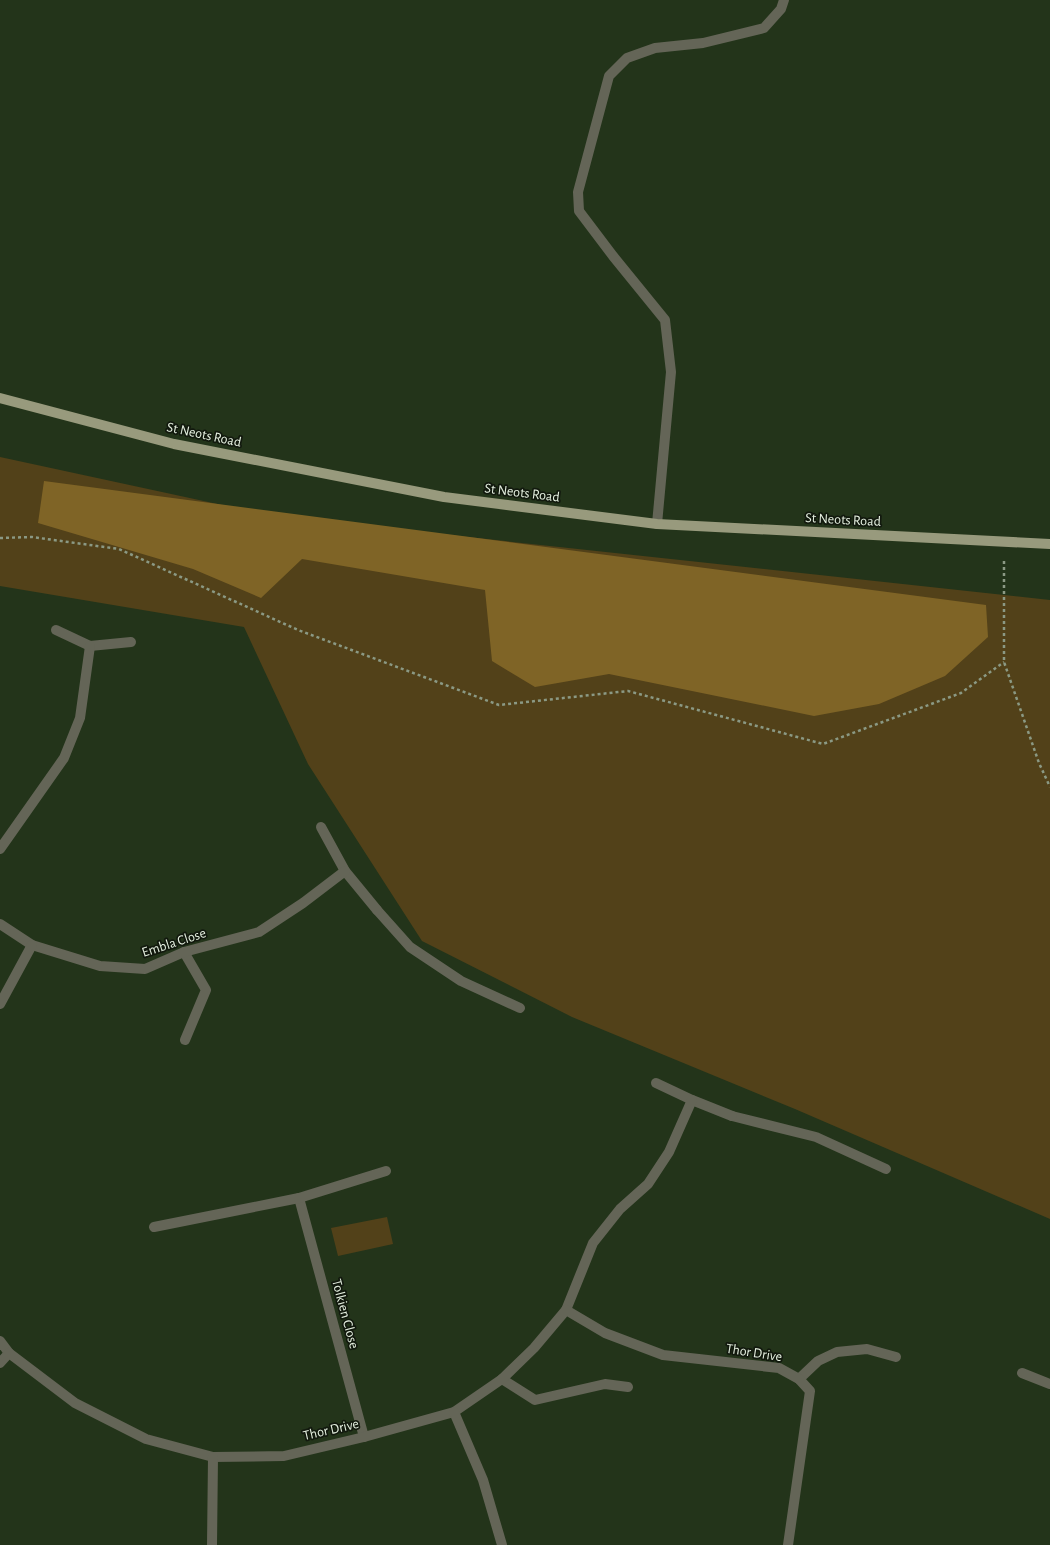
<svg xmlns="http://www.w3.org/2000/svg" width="1050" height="1545" font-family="'Alegreya Sans',sans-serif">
<rect width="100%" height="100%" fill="#23341a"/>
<g fill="#524119">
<path d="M0,457L273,516L1050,600V1219L795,1109L572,1017L422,941L308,764L244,627L0,586Z"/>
<path d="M387,1217L393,1244L338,1256L331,1228Z"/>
</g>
<path fill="#7f6426" d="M44,481L986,605L988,637L945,676L879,704L814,716L609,674L535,687L492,661L485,590L302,559L261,598L193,569L38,523Z"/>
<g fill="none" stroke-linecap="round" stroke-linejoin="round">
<g stroke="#8b9984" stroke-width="2.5" stroke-dasharray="3 3" stroke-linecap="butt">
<path d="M0,538L32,537L119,549L298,630L499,705L628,691L823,744L961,693L1004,662"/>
<path d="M1004,561V662L1039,763L1050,787"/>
</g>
<g stroke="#646557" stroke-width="10">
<path d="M657,524L671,372L665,320L613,256L579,211L578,192L609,76L627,58L655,48L703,43L764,28L781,9L784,0"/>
<path d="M377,910L410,947L461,981L520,1008"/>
<path d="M184,952L206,990L185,1040"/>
<path d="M732,1116L816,1137L886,1169"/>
<path d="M1022,1373L1050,1384"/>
<path d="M502,1379L535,1400L605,1384L628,1387"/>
<path d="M799,1379L818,1361L837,1352L867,1349L896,1357"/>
</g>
<g stroke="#646557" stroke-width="10">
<path d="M56,630L90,646L131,642"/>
<path d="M321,827L345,871L377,910"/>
<path d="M0,849L64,758L80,718L90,646"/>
<path d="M0,924L32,945L100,966L145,969L184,952L259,932L303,903L345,871"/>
<path d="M0,1004L32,945"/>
<path d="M656,1083L692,1100L732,1116"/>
<path d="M299,1198L364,1437"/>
<path d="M154,1227L299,1198L386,1171"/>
<path d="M566,1310L593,1243L620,1209L648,1184L669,1152L692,1100"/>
<path d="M0,1341L9,1353"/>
<path d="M0,1363L9,1353L75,1403L146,1439L213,1457L284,1456L364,1437L454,1412L502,1379L534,1348L566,1310L605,1333L663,1355L779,1368L799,1379L810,1391L788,1545"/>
<path d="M454,1412L483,1480L502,1545"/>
<path d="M212,1545L213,1457"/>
</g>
<path stroke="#989a7d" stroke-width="10" d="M0,398L174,444L444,497L657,524L1050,544"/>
</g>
<g text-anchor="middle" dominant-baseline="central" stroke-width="3.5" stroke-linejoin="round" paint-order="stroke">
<g font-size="14" fill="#e5f0e0" stroke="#12190e">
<text transform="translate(204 435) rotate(12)">St Neots Road</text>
<text transform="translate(522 493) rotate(7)">St Neots Road</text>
<text transform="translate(843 520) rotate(3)">St Neots Road</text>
<text transform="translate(174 943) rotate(-18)">Embla Close</text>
<text transform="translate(345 1314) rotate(75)">Tolkien Close</text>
<text transform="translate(754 1353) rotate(9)">Thor Drive</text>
<text transform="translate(331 1430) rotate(-13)">Thor Drive</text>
</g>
</g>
</svg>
